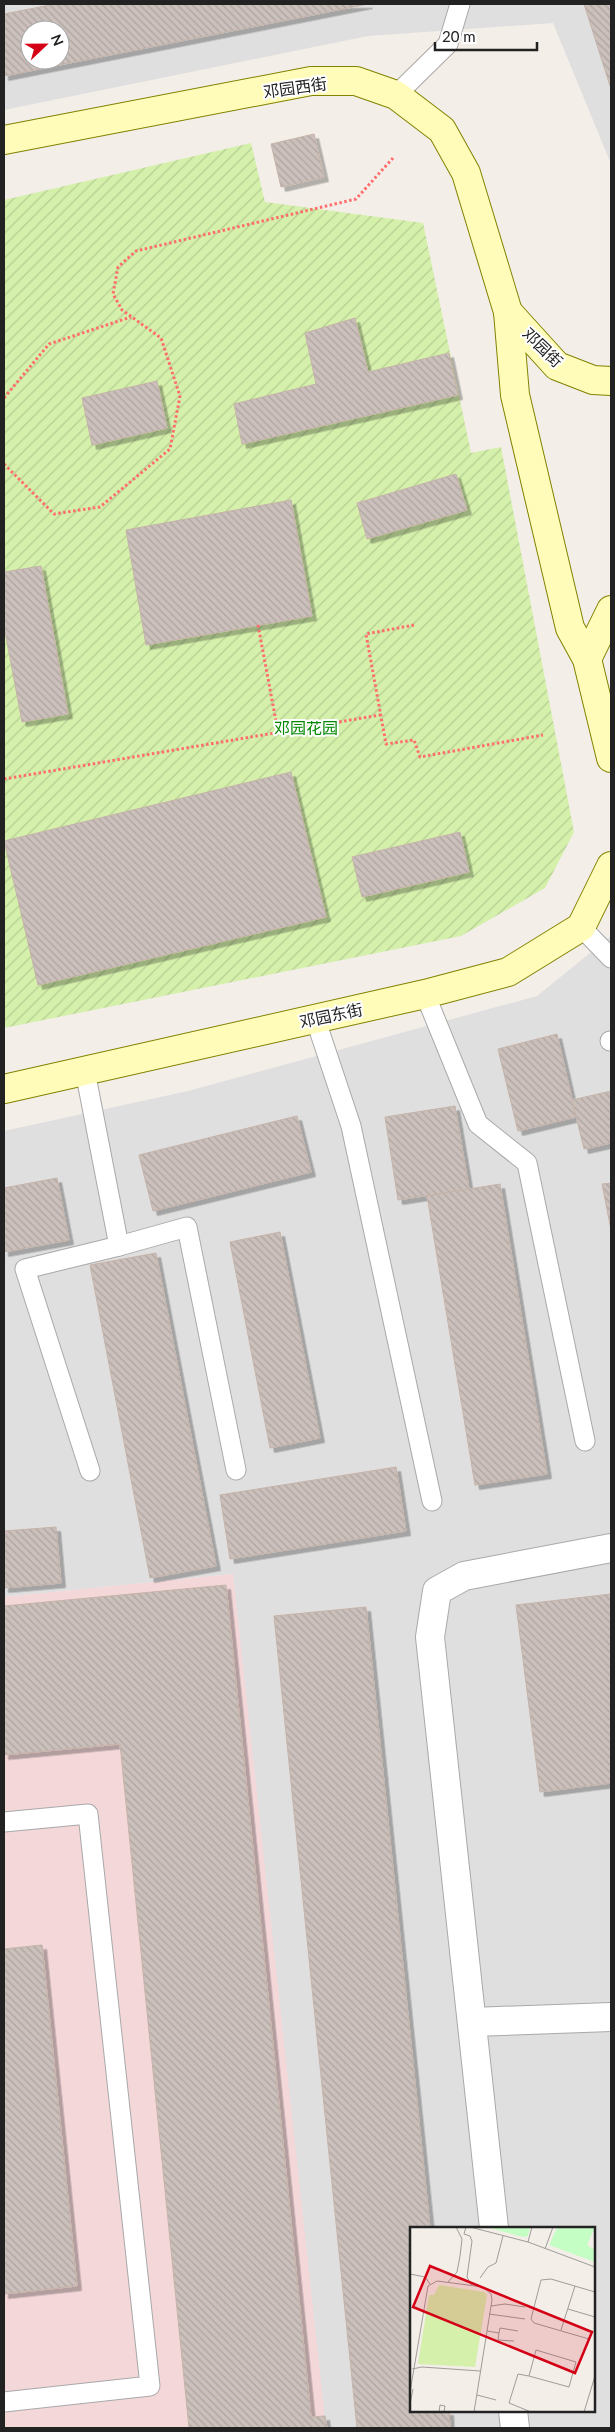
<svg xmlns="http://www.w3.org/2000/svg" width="615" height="2432" font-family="Lato,'Noto Sans SC',sans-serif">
<defs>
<pattern id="garden-furrows" width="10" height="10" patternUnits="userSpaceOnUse" patternTransform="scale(1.25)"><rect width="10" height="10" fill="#d4f0ab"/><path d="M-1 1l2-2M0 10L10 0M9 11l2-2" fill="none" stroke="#b6ce93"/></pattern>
<pattern id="building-back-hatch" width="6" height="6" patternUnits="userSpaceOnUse" patternTransform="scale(1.25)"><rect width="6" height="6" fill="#cbc0bb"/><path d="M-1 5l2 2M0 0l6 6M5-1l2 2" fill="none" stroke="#aea5a0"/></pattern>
<filter id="shadow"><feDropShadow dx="4.5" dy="4.5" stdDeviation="0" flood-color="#0004"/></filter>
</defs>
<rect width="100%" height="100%" fill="#f3eee8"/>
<g fill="#e0dfdf" fill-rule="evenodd">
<path d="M4,4H611V164L553,23L368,36L4,110ZM30,30H60V60H30Z"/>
<path d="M611,936V2428H317L233,1574L4,1597V1131L188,1091L537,996ZM411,2228H594V2411H411Z"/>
</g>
<path fill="#f4d7d9" d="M233,1574L326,2428H4V1597Z"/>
<path fill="url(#garden-furrows)" d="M251,143L265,202L423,223L471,453L501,447L574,832L545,888L461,936L4,1028V200Z"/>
<g fill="url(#building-back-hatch)" stroke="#c6b3a9" fill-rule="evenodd" filter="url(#shadow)">
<path d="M55,4H368L4,76V14ZM30,30H60V60H30Z"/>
<path d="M584,4H611V89Z"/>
<path d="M314,134L324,177L281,187L271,144Z"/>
<path d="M355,318L368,372L449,353L458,395L242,444L234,404L316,384L305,333Z"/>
<path d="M157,381L167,428L92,445L82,398Z"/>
<path d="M456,474L467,510L367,539L357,503Z"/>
<path d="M291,500L312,616L146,645L126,530Z"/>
<path d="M41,566L68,714L22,722L4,626V572Z"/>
<path d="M291,772L326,917L38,985L4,841Z"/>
<path d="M460,832L469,872L362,897L352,857Z"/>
<path d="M557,1034L576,1117L518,1131L498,1049Z"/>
<path d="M611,1091V1143L584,1149L572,1100Z"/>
<path d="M455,1106L469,1189L398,1200L385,1117Z"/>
<path d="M297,1116L311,1172L153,1211L139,1155Z"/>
<path d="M57,1178L69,1240L4,1252V1188Z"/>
<path d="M611,1183V1230L602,1184Z"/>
<path d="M500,1184L547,1474L475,1485L427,1196Z"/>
<path d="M280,1232L320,1438L270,1448L230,1242Z"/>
<path d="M156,1253L216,1566L150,1578L90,1265Z"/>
<path d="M396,1467L406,1531L230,1559L220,1495Z"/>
<path d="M56,1527L61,1583L4,1588V1531Z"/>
<path d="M226,1585L311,2417L325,2416L327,2428H189L120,1744L4,1755V1606Z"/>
<path d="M611,1594V1783L540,1792L516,1605Z"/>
<path d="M366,1607L430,2228H411V2411H449L450,2428H357L274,1616Z"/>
<path d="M42,1945L77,2286L4,2294V1949Z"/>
</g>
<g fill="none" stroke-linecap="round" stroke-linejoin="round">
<defs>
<g id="lane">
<path d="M396,95L448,44L460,4"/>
<path d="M581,927L611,958"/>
<path d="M425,994L478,1124L527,1163L585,1441"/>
<path d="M315,1018L351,1126L432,1501"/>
<path d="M610,1041H611"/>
<path d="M85,1071L119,1246L25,1269L90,1471"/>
<path d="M119,1246L187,1227L236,1470"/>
<path d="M4,1822L88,1814L150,2386L4,2402"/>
</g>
<g id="street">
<path d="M472,2022L611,2017"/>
<path d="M494,2228L430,1637L437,1591L464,1576L611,1548"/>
<path d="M513,2411L515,2428"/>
</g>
<g id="secondary">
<path d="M4,140L311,81H356L396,95L442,130L466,173L508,312L515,395L570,628L587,659L611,758"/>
<path d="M508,312L557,366L593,380L611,381"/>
<path d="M587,659L611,610"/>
<path d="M4,1089L425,994L508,972L581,927L611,866"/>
</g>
</defs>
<use href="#lane" stroke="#a9a9a9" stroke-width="21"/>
<use href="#street" stroke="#a9a9a9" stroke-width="30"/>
<use href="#secondary" stroke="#818200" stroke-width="30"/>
<g stroke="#ff6d6d" stroke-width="3" stroke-dasharray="2.5 2.5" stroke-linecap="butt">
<path d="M4,398L49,344L131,317"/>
<path d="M4,464L54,514L100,507L170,449L180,396L161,338L122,310L113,294L118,267L136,251L356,199L393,158"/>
<path d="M258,625L278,732"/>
<path d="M414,625L366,634L386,744L414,740L420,757L543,735"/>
<path d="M4,779L380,715"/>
</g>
<use href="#lane" stroke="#fff" stroke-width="19"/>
<use href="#street" stroke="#fff" stroke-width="28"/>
<use href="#secondary" stroke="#fffcba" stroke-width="28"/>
</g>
<g text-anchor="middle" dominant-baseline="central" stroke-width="4" stroke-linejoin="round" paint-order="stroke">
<g font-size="16" fill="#222" stroke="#fff">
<text transform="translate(295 87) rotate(-8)">邓园西街</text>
<text transform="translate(543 347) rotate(44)">邓园街</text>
<text transform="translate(331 1015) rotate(-12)">邓园东街</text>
</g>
<g font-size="16" fill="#058802" stroke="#fff">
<text x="306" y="727">邓园花园</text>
</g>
</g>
<g transform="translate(410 2227)">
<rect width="185" height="185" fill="#f3eee8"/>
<path d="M76,0H120L118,9L113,10ZM185,0L177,18L185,23V35L139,18L147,1Z" fill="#c5fec4"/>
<path d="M29,58L74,65L77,68L65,140L8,137L19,68H24Z" fill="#d4f0ab"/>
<path fill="none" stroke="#9f9c99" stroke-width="1" d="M56,0L54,7L60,9L62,14L57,50L62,59M60,0L118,15L185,40M118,15L122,0M135,22L143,0M0,47L15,50L20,57M70,51L78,40L86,36L93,9M38,55L47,45L50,29L52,12L46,0M81,79L95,77L115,80M158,82L185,90M79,87L115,92M151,103L165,59M77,104L89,106L88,113L104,114M89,106L90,101L108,104M179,112L124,96L121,92L131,53L141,52L185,65M126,123L166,135L159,160L119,149ZM2,142L12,140L70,144M119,149L108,147L99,176L121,185M0,165L18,59L27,54L73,60L81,67L82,73L64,185M67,168L86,173M0,177L3,162M29,185L30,178L35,179L34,185M174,185L185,149"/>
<path fill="#d40015" fill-opacity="0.15" stroke="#d40015" stroke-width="2.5" d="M20,39L182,105L165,146L3,80Z"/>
<rect width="185" height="185" fill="none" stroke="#222" stroke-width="2.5"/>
</g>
<rect width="615" height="2432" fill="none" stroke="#222222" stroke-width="10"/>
<g transform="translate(45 45) rotate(68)"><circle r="24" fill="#ffffff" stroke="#a7a7a7"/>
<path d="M0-4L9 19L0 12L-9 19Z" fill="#d40015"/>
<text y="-8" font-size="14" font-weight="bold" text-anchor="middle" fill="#222222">N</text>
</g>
<path d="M435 42v8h102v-8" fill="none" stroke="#222222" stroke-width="2.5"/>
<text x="442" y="42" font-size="15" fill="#222222" stroke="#ffffff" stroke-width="4" paint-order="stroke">20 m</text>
</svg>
